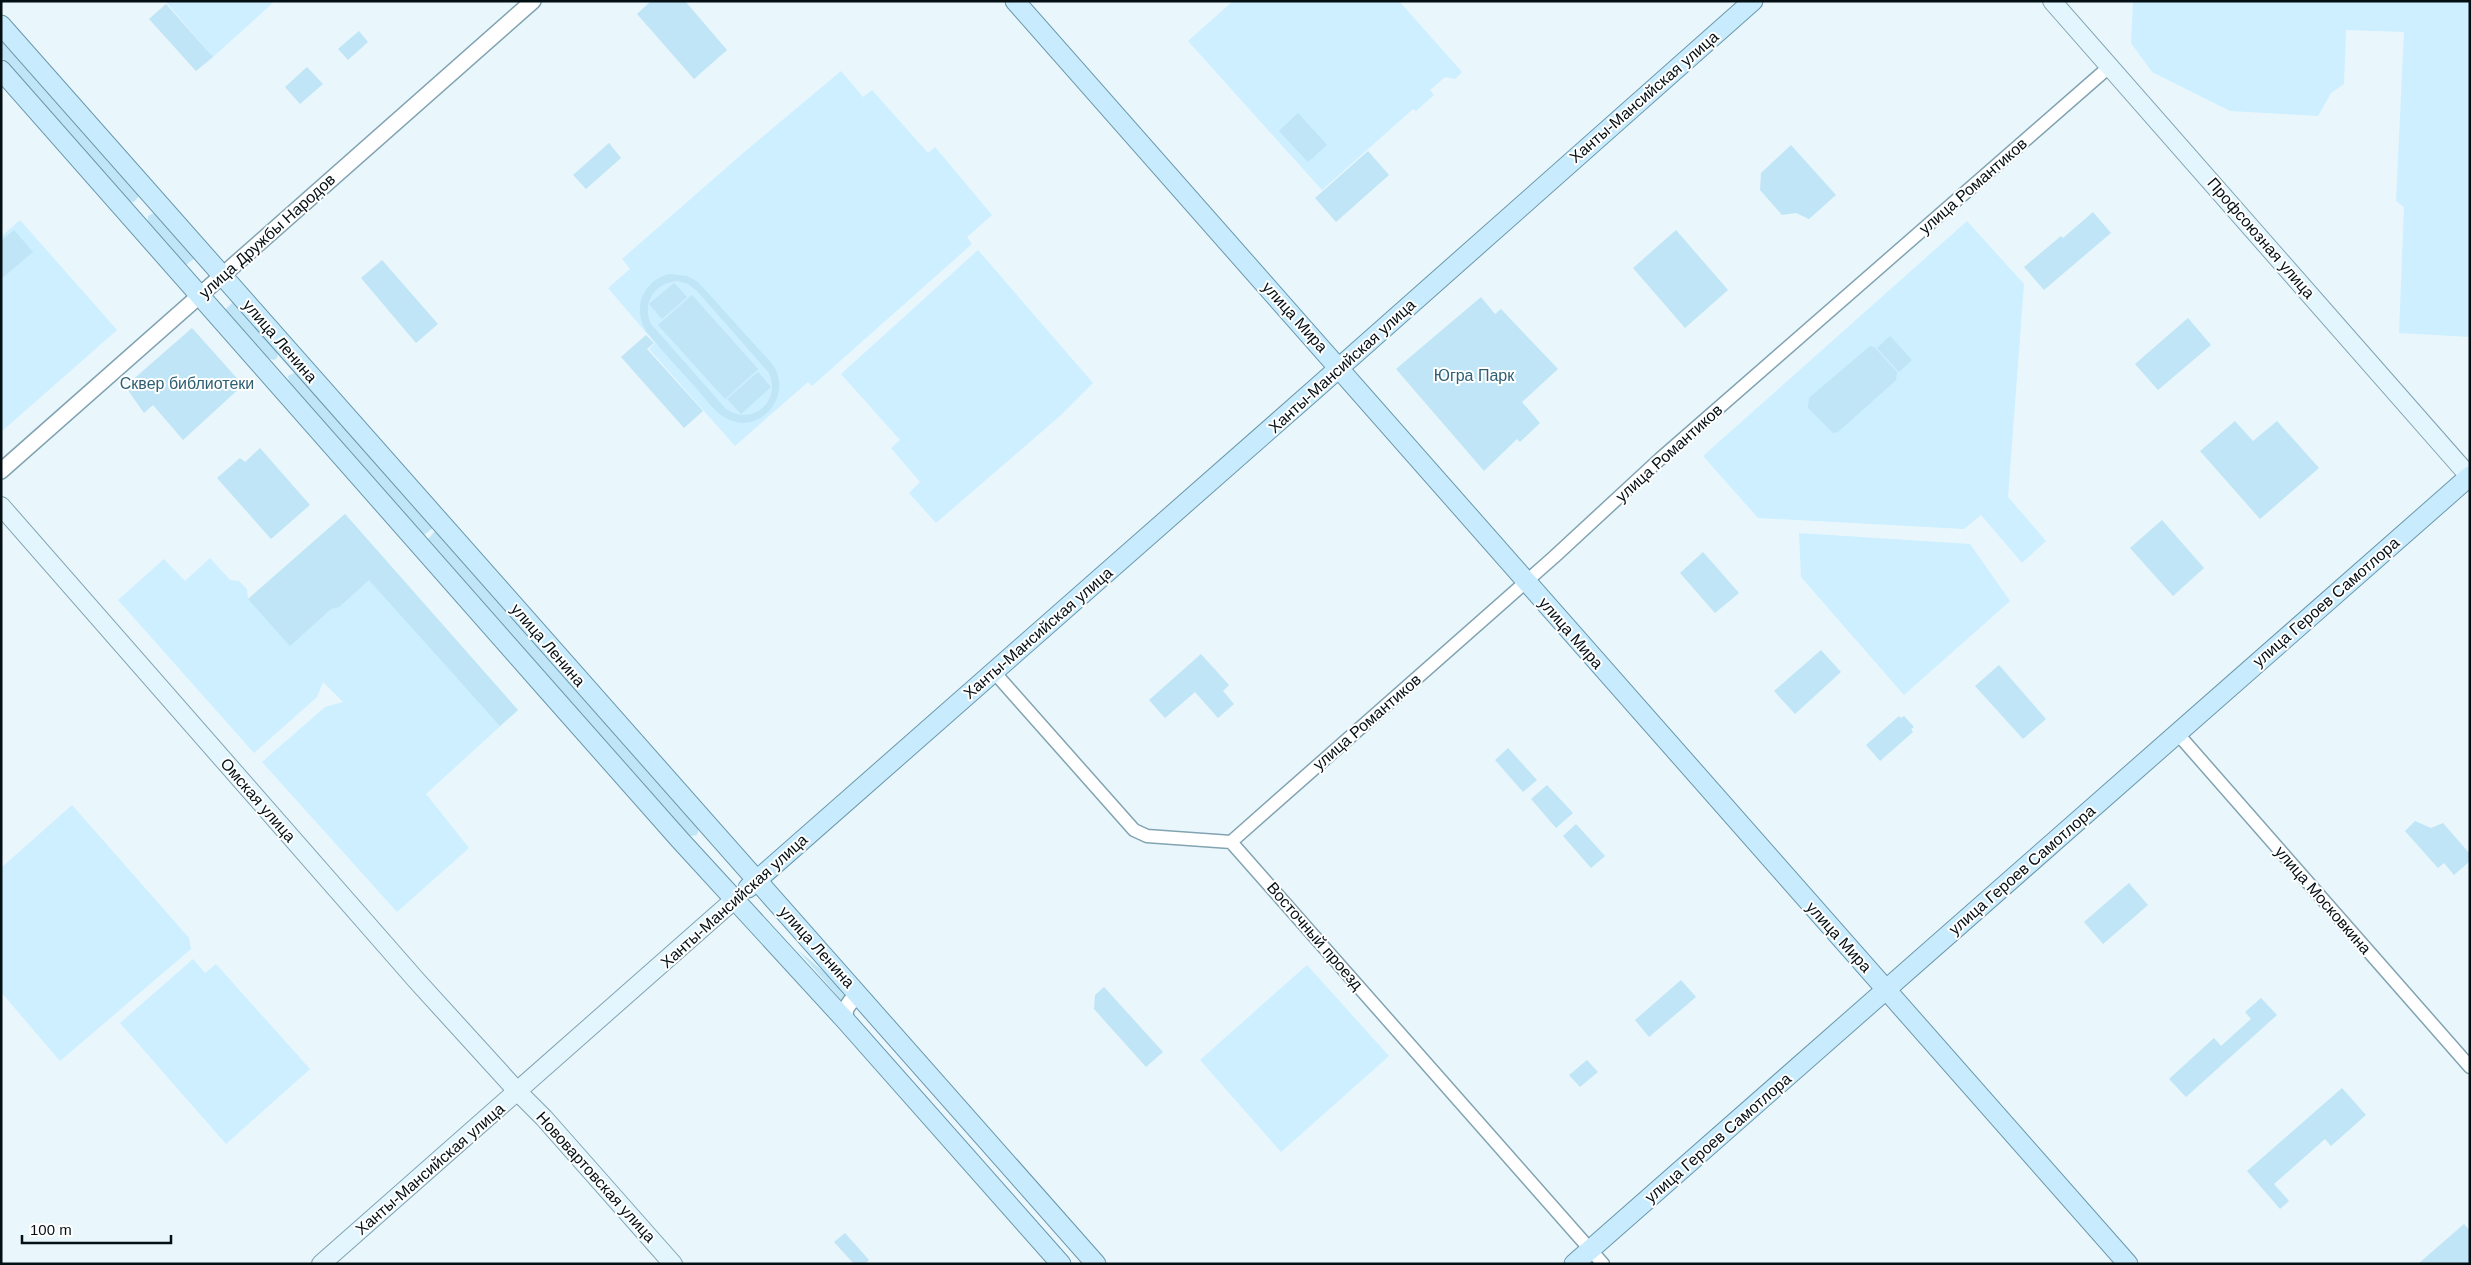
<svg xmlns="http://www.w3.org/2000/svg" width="2471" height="1265" font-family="Arial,sans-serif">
<rect width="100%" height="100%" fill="#e9f7fd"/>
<g fill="#cdefff">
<path d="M165,1H275L213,57Z"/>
<path d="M1233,1H1399L1462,72L1455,79L1445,77L1430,90L1434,95L1416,111L1413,109L1322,190L1188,41Z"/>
<path d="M2133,1H2470V337L2399,333L2404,207L2396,201L2404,32L2346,30L2344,84L2331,93L2318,116L2230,111L2152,72L2131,43Z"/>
<path d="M841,71L863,97L872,90L928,153L935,147L992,215L967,237L972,244L812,386L808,382L735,446L649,349L655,343L608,288L630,269L622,259L742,154Z"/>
<path d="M20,220L117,330L1,432V237Z"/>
<path d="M1967,221L2024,284L2008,497L2046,541L2022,563L1981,515L1964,529L1758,518L1703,456Z"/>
<path d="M978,250L1093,383L1061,415L936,523L909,493L920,482L891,448L900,440L841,374Z"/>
<path d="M345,514L518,710L426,794L469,848L397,912L262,762L325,707L343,702L323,682L317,697L254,753L118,600L164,559L185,581L210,558L230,580L239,581L247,589L248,599Z"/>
<path d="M1799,533L1970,544L2010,601L1904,695L1801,577Z"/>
<path d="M72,805L189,938L191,949L60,1061L1,992V868Z"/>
<path d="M193,959L205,973L216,964L310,1069L226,1144L120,1023Z"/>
<path d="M1307,965L1389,1056L1281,1152L1200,1060Z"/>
</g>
<g fill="#bfe5f6" fill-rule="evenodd">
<path d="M651,1H685L727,50L694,79L637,14Z"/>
<path d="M166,4L213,57L196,71L149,19Z"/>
<path d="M359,31L368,42L348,60L338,49Z"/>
<path d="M1,37L138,192L139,196L134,202L128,201L1,56Z"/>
<path d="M307,67L323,84L300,104L285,87Z"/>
<path d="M1298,113L1327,145L1308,162L1279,131Z"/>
<path d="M609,143L621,158L586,189L573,175Z"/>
<path d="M1791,145L1836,195L1809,219L1796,213L1782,215L1760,190L1761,173Z"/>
<path d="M1368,151L1389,175L1336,222L1315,198Z"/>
<path d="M156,212L196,257L186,265L148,223V216Z"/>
<path d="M2093,212L2111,233L2044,290L2024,267L2061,236L2063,238Z"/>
<path d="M14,230L33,252L1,279V241Z"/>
<path d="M1676,230L1728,290L1685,328L1633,268Z"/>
<path d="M382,260L438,324L416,343L361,278Z"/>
<path d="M669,274L687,276L698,282L773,365C794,397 758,438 724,417C713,410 705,398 697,389C680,370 662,351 646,331C632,308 643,281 669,274ZM678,281L688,284L697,291L769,373C782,402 751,427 726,409L651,324C641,303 655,282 678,281Z"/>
<path d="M674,283L687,297L662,319L649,304Z"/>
<path d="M692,295L758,369L725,399L658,325Z"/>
<path d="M1481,297L1495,314L1501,309L1558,369L1522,402L1540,423L1520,442L1517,439L1484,471L1396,369Z"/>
<path d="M233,302L278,351L277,358L274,360L267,358L225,310Z"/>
<path d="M2188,318L2211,345L2158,390L2135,364Z"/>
<path d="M192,328L243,385L183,440L153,405L144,413L127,389L129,383Z"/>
<path d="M646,335L654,343L647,349L703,411L684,428L621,357Z"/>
<path d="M1890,336L1912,360L1899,372L1877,348Z"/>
<path d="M1870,346L1874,347L1897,372L1896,380L1838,432L1833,433L1808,408L1809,398Z"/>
<path d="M758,372L771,387L741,414L727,399Z"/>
<path d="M294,373L298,375L434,527L424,535L289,383L288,376Z"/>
<path d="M2235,421L2253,441L2277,421L2319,468L2260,519L2200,451Z"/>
<path d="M260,448L310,505L271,539L217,478L240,458L245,462Z"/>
<path d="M345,514L518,710L500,726L369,580L339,607L331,609L290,646L248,599Z"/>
<path d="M2162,520L2204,568L2173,596L2130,548Z"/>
<path d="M436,530L699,828L697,835L690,836L428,539Z"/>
<path d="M1703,552L1739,593L1715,613L1680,573Z"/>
<path d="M1821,650L1841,672L1795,714L1774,691Z"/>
<path d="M1201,654L1229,685L1223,691L1234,704L1218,718L1195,692L1165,718L1149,700Z"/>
<path d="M1999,665L2046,719L2023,739L1975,686Z"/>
<path d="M1899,716L1901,718L1904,716L1914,727L1911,729L1913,732L1880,761L1866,745Z"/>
<path d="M1508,748L1537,780L1523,792L1495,760Z"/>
<path d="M1547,785L1573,813L1556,828L1531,799Z"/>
<path d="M2415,821L2431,828L2443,823L2470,854V861L2454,875L2444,863L2438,868L2405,831Z"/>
<path d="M1576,824L1605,856L1591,868L1563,836Z"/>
<path d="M2129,883L2148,905L2103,944L2084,922Z"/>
<path d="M798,950L831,978L846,998L842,1001Z"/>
<path d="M1681,980L1696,997L1649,1037L1635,1020Z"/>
<path d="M1104,987L1163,1052L1146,1067L1094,1009L1095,995Z"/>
<path d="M2261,998L2277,1015L2186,1097L2169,1079L2214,1038L2221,1046L2251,1019L2245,1012Z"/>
<path d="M1587,1060L1598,1072L1580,1087L1569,1075Z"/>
<path d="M2342,1088L2366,1115L2331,1146L2325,1139L2274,1184L2289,1201L2280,1209L2247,1171Z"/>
<path d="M2464,1224L2470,1231V1264H2418Z"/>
<path d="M845,1233L869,1260L865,1264H854L834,1242Z"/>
</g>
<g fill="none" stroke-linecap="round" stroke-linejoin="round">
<defs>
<g id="minor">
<path d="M994,672L1134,830L1147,836L1231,842L1603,1264"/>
<path d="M2177,733L2470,1067"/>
<path d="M1231,842L1554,557L1660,459L2109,67"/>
</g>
<g id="tertiary">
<path d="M1,471L533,1"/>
<path d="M846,1021L845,1010L851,1001L858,999L866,1002"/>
</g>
<g id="secondary">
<path d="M2052,1L2469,476"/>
<path d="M1,506L417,981L518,1092L544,1118L673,1264"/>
<path d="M321,1264L735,899"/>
</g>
<g id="primary">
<path d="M1015,1L2128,1264"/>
<path d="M1,25L1096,1264"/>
<path d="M1,70L550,693L680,840L846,1021L1061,1264"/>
<path d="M748,888L1313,391L1753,1"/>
<path d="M1574,1264L2470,476"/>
</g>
</defs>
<use href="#minor" stroke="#82a3b2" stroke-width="15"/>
<use href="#tertiary" stroke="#82a3b2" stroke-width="18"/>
<use href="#secondary" stroke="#82a3b2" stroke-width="20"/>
<use href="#primary" stroke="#6b97ab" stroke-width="21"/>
<use href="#minor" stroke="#fff" stroke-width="12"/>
<use href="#tertiary" stroke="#fff" stroke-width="15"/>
<use href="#secondary" stroke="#e3f6fe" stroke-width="18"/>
<use href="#primary" stroke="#c8ecfd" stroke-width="19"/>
</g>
<g text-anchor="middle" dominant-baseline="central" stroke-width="4" stroke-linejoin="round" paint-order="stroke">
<g font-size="16" fill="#040f14" stroke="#fff">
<text transform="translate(1644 97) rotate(-41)">Ханты-Мансийская улица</text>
<text transform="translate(1973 186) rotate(-41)">улица Романтиков</text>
<text transform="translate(267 236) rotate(-42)">улица Дружбы Народов</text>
<text transform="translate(2261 238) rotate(49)">Профсоюзная улица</text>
<text transform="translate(1295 317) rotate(48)">улица Мира</text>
<text transform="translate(280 341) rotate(49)">улица Ленина</text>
<text transform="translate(1342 366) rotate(-42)">Ханты-Мансийская улица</text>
<text transform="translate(1669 453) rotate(-42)">улица Романтиков</text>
<text transform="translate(2326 602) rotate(-41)">улица Героев Самотлора</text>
<text transform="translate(1038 633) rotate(-41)">Ханты-Мансийская улица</text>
<text transform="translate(1571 633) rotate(49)">улица Мира</text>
<text transform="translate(548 645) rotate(49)">улица Ленина</text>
<text transform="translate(1367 722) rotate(-41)">улица Романтиков</text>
<text transform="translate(258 800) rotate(49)">Омская улица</text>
<text transform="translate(2022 870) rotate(-41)">улица Героев Самотлора</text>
<text transform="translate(2323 900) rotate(49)">улица Московкина</text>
<text transform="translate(734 901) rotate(-42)">Ханты-Мансийская улица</text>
<text transform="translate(1315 936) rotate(49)">Восточный проезд</text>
<text transform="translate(1839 937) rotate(48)">улица Мира</text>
<text transform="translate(817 947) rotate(48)">улица Ленина</text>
<text transform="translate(1718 1138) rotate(-41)">улица Героев Самотлора</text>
<text transform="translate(430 1169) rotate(-41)">Ханты-Мансийская улица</text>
<text transform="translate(596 1177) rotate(48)">Нововартовская улица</text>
</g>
<g font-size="16" fill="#2e5f73" stroke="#fff">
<text x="1474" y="375">Югра Парк</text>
<text x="187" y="383">Сквер библиотеки</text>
</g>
</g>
<rect width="2471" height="1265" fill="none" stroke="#040f14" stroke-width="5"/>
<path d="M22 1235v8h149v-8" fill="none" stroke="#040f14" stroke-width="2.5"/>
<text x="30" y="1235" font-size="15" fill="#040f14" stroke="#ffffff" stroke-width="4" paint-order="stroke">100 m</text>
</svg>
